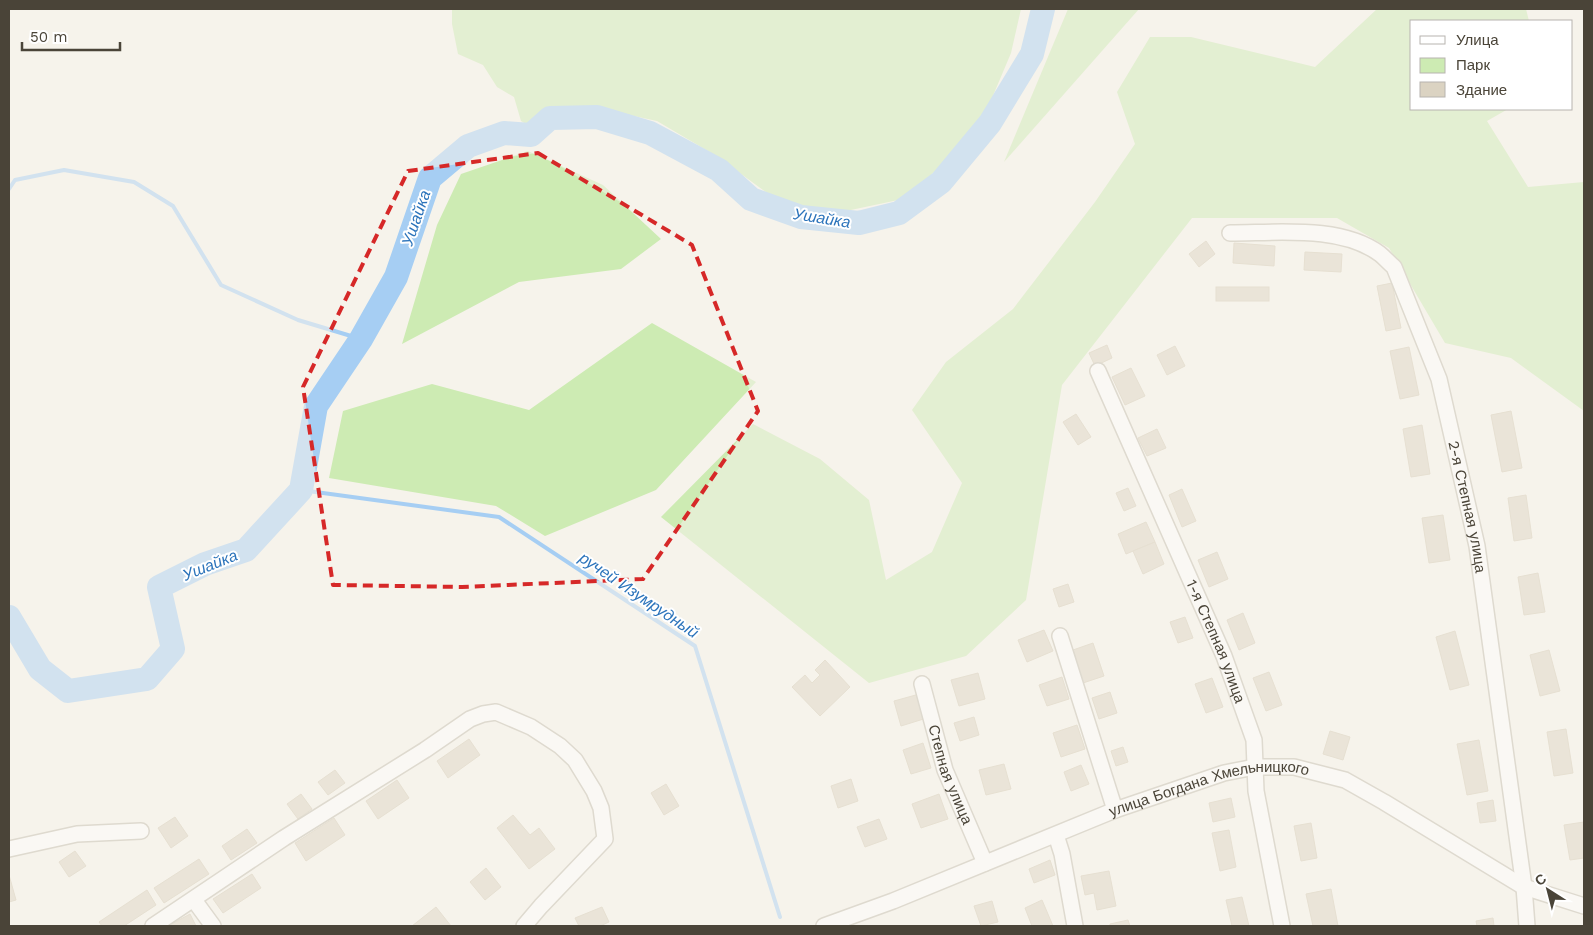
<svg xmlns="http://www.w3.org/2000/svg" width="1593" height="935" font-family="'Work Sans',sans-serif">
<rect width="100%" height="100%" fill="#f6f3eb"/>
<g fill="#cdebb3">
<path d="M452,9H1021L1011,53L984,117L947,161L903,199L846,211L815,212L778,201L718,157L657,121L597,108L554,106L531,127L521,121L514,97L497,87L483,65L458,54L452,24Z"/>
<path d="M1068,9H1139L1004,162Z"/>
<path d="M1377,9H1526L1529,21H1412V109H1508L1487,121L1528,187L1584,182V411L1511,358L1445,343L1389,248L1337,218H1192L1062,385L1026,600L966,656L869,683L661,517L753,424L820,459L869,500L886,580L932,552L962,483L912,410L946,362L1013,309L1095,202L1135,144L1117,92L1150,37H1191L1315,67Z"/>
<path d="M528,151L603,185L661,239L621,269L519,282L402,344L437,225L461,174Z"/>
<path d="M652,323L756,382L656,490L545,536L496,506L329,478L343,411L432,384L529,410Z"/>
</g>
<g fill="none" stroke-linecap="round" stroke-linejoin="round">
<g stroke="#a6cef3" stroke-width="4">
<path d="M9,189L15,180L64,170L134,182L173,206L221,285L298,320L361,339"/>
<path d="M301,490L499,517L695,646L780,917"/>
</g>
<path stroke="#a6cef3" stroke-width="24" d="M9,617L40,669L68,691L147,679L173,649L159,587L205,564L246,550L301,490L316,406L361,339L396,277L430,178L468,146L504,133L531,135L550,118L597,117L650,133L719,170L751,199L801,217L859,223L899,213L941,182L990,123L1032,54L1043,9"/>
</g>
<g fill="#dbd3c2" stroke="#d3c9b2">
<path d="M1206,241L1215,254L1199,267L1189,254Z"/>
<path d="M1234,243L1275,246L1274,266L1233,263Z"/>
<path d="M1305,252L1342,254L1341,272L1304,270Z"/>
<path d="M1392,283L1401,328L1386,331L1377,286Z"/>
<rect x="1216" y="287" width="53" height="14"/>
<path d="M1107,345L1112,358L1095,366L1089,353Z"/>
<path d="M1175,346L1185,366L1167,375L1157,355Z"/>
<path d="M1409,347L1419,395L1400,399L1390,351Z"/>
<path d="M1131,368L1145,396L1125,405L1112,377Z"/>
<path d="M1511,411L1522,468L1502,472L1491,415Z"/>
<path d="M1076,414L1091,437L1078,445L1063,422Z"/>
<path d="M1422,425L1430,474L1411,477L1403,429Z"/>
<path d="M1157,429L1166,448L1147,456L1138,438Z"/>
<path d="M1128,488L1136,506L1124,511L1116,493Z"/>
<path d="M1182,489L1196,521L1182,527L1169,495Z"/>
<path d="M1526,495L1532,538L1514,541L1508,498Z"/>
<path d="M1443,515L1450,560L1429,563L1422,518Z"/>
<path d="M1146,522L1155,542L1126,554L1118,534Z"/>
<path d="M1155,542L1164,564L1143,574L1133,551Z"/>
<path d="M1217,552L1228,579L1209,587L1198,560Z"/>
<path d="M1538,573L1545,612L1524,615L1518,577Z"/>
<path d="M1068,584L1074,602L1059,607L1053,589Z"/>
<path d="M1243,613L1255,643L1239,650L1227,620Z"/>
<path d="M1185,617L1193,638L1178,643L1170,622Z"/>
<path d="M1044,630L1053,651L1027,662L1018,640Z"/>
<path d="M1455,631L1469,685L1450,690L1436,637Z"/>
<path d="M1093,643L1104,676L1083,683L1073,650Z"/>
<path d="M1549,650L1560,691L1540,696L1530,655Z"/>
<path d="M825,660L850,687L820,716L792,687L805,675L812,683L820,675L815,670Z"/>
<path d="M1269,672L1282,705L1266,711L1253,678Z"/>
<path d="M978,673L985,699L959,706L951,680Z"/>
<path d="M1062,677L1069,699L1047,706L1039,685Z"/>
<path d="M1212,678L1223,707L1206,713L1195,684Z"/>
<path d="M1110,692L1117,713L1099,719L1092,698Z"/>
<path d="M923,693L930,717L901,726L894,701Z"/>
<path d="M974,717L979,735L960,741L954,723Z"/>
<path d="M1077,725L1085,749L1061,757L1053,733Z"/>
<path d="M1566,729L1573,773L1554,776L1547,732Z"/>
<path d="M1330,731L1350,737L1343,760L1323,754Z"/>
<path d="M469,739L480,755L448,778L437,761Z"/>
<path d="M1479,740L1488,791L1467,795L1457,744Z"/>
<path d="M923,743L931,768L911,774L903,750Z"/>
<path d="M1123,747L1128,762L1116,766L1111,751Z"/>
<path d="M1004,764L1011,789L986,795L979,770Z"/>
<path d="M1081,765L1089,784L1071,791L1064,772Z"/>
<path d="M335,770L345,783L328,795L318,782Z"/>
<path d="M851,779L858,801L838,808L831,786Z"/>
<path d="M397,780L409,798L378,819L366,801Z"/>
<path d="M666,784L679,806L664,815L651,793Z"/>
<path d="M301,794L312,809L298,819L287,804Z"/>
<path d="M939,794L948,819L921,828L912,804Z"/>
<path d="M1231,798L1235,817L1213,822L1209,803Z"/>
<path d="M1493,800L1496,821L1480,823L1477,803Z"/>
<path d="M513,815L530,835L539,828L555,849L529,869L497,828Z"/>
<path d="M175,817L188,836L171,848L158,828Z"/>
<path d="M334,818L345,835L306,861L295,843Z"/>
<path d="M879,819L887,839L865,847L857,827Z"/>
<path d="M1584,822V858L1570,860L1564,825Z"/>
<path d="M1311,823L1317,858L1301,861L1294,826Z"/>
<path d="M247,829L257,843L231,860L222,846Z"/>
<path d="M1229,830L1236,867L1220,871L1212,833Z"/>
<path d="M75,851L86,866L69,877L59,862Z"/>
<path d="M199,859L209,874L164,903L154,888Z"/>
<path d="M1050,860L1055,875L1034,883L1029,869Z"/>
<path d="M486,868L501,887L485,900L470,882Z"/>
<path d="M1109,871L1116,906L1097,910L1094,893L1085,895L1081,876Z"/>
<path d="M252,874L261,888L223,913L213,899Z"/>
<path d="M9,875L16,900L9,902Z"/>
<path d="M1331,889L1338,926H1313L1306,894Z"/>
<path d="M147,890L156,905L124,926H102L99,922Z"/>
<path d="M1242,897L1249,926H1232L1226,900Z"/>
<path d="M1042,900L1053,926H1032L1025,908Z"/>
<path d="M992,901L998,922L981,926L974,906Z"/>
<path d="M436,907L451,926H412Z"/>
<path d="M602,907L609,922L600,926H579L575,918Z"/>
<path d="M190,914L196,926H168Z"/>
<path d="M1493,918L1494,926H1477L1476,921Z"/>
<path d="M1128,920L1130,926H1110V924Z"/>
</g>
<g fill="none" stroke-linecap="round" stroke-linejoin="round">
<defs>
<g id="minor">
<path id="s1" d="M1230,233C1277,233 1341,225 1380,254C1385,258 1389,263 1394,267L1439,379L1477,546L1524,887L1527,926"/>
<path id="s2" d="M1098,371L1224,656L1254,740L1256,791L1282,926"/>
<path d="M1060,636L1115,810"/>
<path id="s3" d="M922,684L945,770L985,863"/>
<path d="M1056,835L1062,854L1075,926"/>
<path d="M9,849L77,834L141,831"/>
<path d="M194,900L213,926"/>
<path d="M153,926L284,838L425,750L470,719L483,714L496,712L531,727L560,746L575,760L594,791L601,808L605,839L541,906L524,926"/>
<path id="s4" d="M824,926L893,901L1115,810L1224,773L1255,767H1294L1345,780L1384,802L1524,887L1584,906"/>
</g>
</defs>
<use href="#minor" stroke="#c2bcad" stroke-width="18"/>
<use href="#minor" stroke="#fff" stroke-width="15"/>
</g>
<path d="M0 0H1593V935H0ZM538,153L692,245L758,411L643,579L462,587L333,585L303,387L408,171Z" fill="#f6f3eb" fill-opacity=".55" fill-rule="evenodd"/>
<path fill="none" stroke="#d62828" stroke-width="4" stroke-dasharray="10 6" stroke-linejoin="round" d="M538,153L692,245L758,411L643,579L462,587L333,585L303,387L408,171Z"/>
<g text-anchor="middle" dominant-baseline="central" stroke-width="4" stroke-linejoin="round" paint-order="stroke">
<g font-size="15" fill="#4a4438" stroke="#fff">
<text stroke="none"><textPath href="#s1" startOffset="425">2-я Степная улица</textPath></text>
<text stroke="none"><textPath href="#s2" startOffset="295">1-я Степная улица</textPath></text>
<text stroke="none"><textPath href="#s3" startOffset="95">Степная улица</textPath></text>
<text stroke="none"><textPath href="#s4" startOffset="411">улица Богдана Хмельницкого</textPath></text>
</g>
<g font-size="16" font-style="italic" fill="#2c74bb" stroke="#fff">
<text transform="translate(416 218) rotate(-71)">Ушайка</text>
<text transform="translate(822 218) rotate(9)">Ушайка</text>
<text transform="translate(210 565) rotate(-22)">Ушайка</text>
<text transform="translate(639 595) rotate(34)">ручей Изумрудный</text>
</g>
</g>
<rect width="1593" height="935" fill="none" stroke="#4a4438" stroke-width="20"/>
<rect x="1410" y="20" width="162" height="90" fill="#ffffff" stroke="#b7b4af"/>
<rect x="1420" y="36" width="25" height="8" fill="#ffffff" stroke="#b7b4af"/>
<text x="1456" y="45" font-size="15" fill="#4a4438">Улица</text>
<rect x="1420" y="58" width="25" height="15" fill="#cdebb3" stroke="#b7b4af"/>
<text x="1456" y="70" font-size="15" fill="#4a4438">Парк</text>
<rect x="1420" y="82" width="25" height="15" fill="#dbd3c2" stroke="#b7b4af"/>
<text x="1456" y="95" font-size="15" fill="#4a4438">Здание</text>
<g transform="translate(1548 890) rotate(324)" stroke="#ffffff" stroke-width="4" paint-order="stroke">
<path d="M0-4L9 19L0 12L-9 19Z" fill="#4a4438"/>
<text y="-8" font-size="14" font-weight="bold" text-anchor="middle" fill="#4a4438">С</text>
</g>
<path d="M22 42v8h98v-8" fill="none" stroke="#4a4438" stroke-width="2.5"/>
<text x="30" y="42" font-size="15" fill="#4a4438" stroke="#ffffff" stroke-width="4" paint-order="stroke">50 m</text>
</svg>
